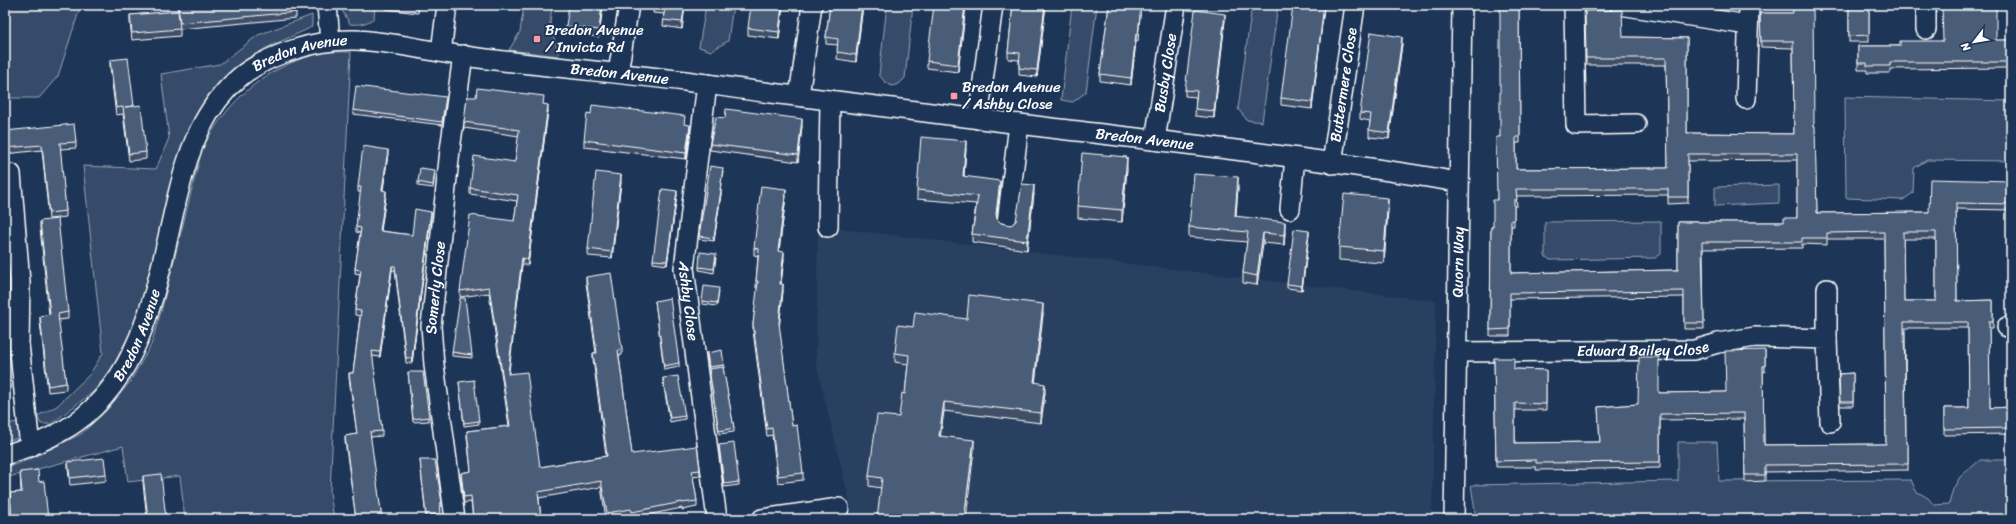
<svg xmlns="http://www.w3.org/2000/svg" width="2016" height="524" font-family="Sriracha,sans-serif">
<rect width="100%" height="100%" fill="#1d3557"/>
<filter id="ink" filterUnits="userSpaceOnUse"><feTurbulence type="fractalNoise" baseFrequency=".025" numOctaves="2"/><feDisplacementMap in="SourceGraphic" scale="8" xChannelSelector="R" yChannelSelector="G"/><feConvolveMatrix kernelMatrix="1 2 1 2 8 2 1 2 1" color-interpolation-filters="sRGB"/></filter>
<g filter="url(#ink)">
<path fill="#2a4161" d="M818,226L1436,301L1432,519H854L816,363Z"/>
<g fill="#364b69" stroke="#9aa5b4">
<path d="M5,5H81L58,76L39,98H12L5,95Z"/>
<path d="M339,5H375L374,18C367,24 358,25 350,24Z"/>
<path d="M524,5H552L550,23L559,56L509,50L520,32Z"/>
<path d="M706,5H733L728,41L711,51L699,47Z"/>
<path d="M887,5H913L905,78L899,84L892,86L885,82L879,75Z"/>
<path d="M1072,5H1097L1086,92L1073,102L1061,100Z"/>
<path d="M1252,5H1278L1262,122L1247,120L1238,109Z"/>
<path d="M312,15V26L308,29L266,48L228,74L198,113L186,135L153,257L139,315L112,368L93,392L51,424H41L37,416L57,406L90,374L103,353L83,166L156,169L169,138L161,74L220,64L258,35Z"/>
<path d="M351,52L330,492L334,519H185L180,476L128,482L123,446L5,478V468L28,460L81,434L106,411L130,382L151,345L162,308L202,149C228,100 265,67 320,53C330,51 341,52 351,52Z"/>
<path d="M1845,97L2011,101V161L1927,160L1914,168L1913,193L1903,200L1846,198Z"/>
<path d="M1779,185V203L1715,206V187Z"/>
<path d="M1661,221V254L1655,258L1550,260L1545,256V222Z"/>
<path d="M20,421V433L18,438L5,441V425Z"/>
<path d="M1678,442H1717L1719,481L1911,480L1916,491L1928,498L1934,505L1949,504L1953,489L1960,477L1980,460H2011V519L1476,518L1471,485L1678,481Z"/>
</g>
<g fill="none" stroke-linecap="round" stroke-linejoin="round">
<defs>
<g id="minor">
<path d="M327,5L330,41"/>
<path d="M1574,5L1576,125L1636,124"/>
<path d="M1620,5L1748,25"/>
<path d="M1926,5V29"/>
<path d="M441,52L447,5"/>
<path d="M618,73L629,5"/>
<path id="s1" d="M707,84L684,268L717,519"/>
<path d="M799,96L812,5"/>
<path d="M1746,99L1749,5"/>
<path d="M978,119L993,5"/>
<path id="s2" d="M1155,140L1176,5"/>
<path id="s3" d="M1332,164L1355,5"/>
<path d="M11,174L20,282L19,344L30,447"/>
<path d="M1290,209L1295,158"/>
<path d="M1007,223L1019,124"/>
<path d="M828,227L830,100"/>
<path d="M2007,327H2011"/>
<path d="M1827,339V289"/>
<path id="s4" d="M1457,352L1694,350L1718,343L1755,337L1827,339L1830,422"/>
<path id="s5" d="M5,455C30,447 53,438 75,423C147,372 158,274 178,194C189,149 204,107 241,76C269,54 318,39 354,40C390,41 427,51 464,56C537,66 611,72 685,81C722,86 759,92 796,96C881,106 965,118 1051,128C1187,144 1323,159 1458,182"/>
<path id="s6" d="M455,519L434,365L431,326L450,150L463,55"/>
<path d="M762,519L839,508"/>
<path id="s7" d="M1454,519L1462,5"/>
</g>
</defs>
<use href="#minor" stroke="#fff" stroke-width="22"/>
<use href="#minor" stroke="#1d3557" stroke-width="19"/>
</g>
<g fill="#405068" stroke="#fff" fill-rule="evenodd">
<path d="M178,5L296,12V18L180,29V36L132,40L130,22V15L178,11Z"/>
<path d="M385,5H419L418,13L385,9Z"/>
<path d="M491,5H500V6Z"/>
<path d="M603,5L599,37L566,33V26Z"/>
<path d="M654,5H685L682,29L663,26L664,14L653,13Z"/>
<path d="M783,5L779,39L748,35V28Z"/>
<path d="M830,5H863L856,62L837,59L838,45L826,44V37Z"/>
<path d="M966,5L958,72L927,68V61Z"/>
<path d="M1013,5H1046L1037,77L1019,75V60L1008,59V52Z"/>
<path d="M1109,5H1141L1138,41H1136L1131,85L1100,81V74Z"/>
<path d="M1324,5L1312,109L1281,105V98Z"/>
<path d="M1519,5L1520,143H1516V169L1668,168L1666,65H1586L1585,11L1623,37L1687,38V133L1794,134L1793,48L1761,47L1760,13H1792L1814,126L1817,213L1929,212L2011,181V210L1956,209L1957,301L1993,300V328H1989L1990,408L2011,407V434L1944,435V408H1969L1968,328H1905L1906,444H1908V470L1765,472V481L1745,482L1744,419L1660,420V468L1536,470V467H1496L1494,358L1514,369L1546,370V410H1515V443L1600,442L1598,407L1638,404L1659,393L1726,392L1765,350V372H1763L1764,445L1886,444L1884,239H1827V245L1802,244V248L1703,249L1704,329H1684V297L1510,299V336H1490L1491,227H1493L1497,200L1500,137ZM1797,160V218L1784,222H1678V270L1511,273V226H1514V206H1517L1516,196L1668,195V204L1688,203V161ZM1903,239H1936V301H1904Z"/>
<rect x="1849" y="5" width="20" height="37"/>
<path d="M1225,20L1214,118L1195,116L1196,97L1185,96V90Z"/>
<path d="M2011,40V68L1890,69V73H1867V70H1858V46H1900L1943,41Z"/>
<path d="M1402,44L1389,139L1369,137V130L1370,121L1360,119V113Z"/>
<path d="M110,60L134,106L146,152V159L129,161L123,114L116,115L110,67Z"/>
<path d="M446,101L442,125L353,114V110Z"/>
<path d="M544,104L548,111L528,265H522L508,374L540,467L606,456L593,359V353H596L586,283V277L622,349V355L619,356L632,454L700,470V476L693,477L697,501V507L682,510V508L632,518L631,516L610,519H606L601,487L539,498L541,519H473L471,502L464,503L461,479V473L471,471L467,437V431L509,426L489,293L460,297V291L514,221L517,201L470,194V188L515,162L519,136L464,128V122Z"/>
<path d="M685,124L690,132L686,159L584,147V140Z"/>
<path d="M802,126L798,162L710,150V144Z"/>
<path d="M5,131L76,142V148L60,149L66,211V217L49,219L42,150L5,154Z"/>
<path d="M966,149L964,176L1000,190L997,217V219L1001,223L1011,225L1016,221L1034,194L1027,250L972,242V234L976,204L917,199V190Z"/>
<path d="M388,154L383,190L386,195L381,231L412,235L431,216L412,363H406L395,270H392L380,357L372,356L382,431V436L370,437L382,519H356L345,441V436L357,434L349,378V373H353L360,316L355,315V310L360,274L355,273V269L360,233L356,232V227L361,192H358V187Z"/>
<path d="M1127,169L1122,222L1078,218V206Z"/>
<path d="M723,171L720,190L721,194L714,241L699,239V236Z"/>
<path d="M435,174L433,188L418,186V182Z"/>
<path d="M621,182L612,258L588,256V249Z"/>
<path d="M1238,187L1236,216L1285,232L1284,245L1263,243L1257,285L1243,283V273L1247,242L1189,237V227Z"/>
<path d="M677,195L667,265L653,263V260Z"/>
<path d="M786,196L779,251L784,259L781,284L783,291L779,326L792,426L803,473V480L778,483L772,435L767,436L753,331V324L758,288H756V281L758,256L754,255V248Z"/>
<path d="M1388,210L1384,263L1339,260V247Z"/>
<path d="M40,221L68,312V319L58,320L66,383V390L48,392L40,322V316L49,315L40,228Z"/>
<path d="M1309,234L1302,290L1287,288V284Z"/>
<path d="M716,258L714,273L699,270V267Z"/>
<path d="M719,291L717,306L702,304V301Z"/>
<path d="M655,301L679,363V367L664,370Z"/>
<path d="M1043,314L1035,383L1045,393L1041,423L944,411L940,436L974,450L881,488L869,486V476L899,417L905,394L908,364L895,362V353L913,327Z"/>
<path d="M452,352L472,355V358L452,356Z"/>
<path d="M707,353L724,365V368H723L734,428V432L719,434L707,356Z"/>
<path d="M408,372L429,417V421L413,422Z"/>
<path d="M1853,373V406H1840L1839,374Z"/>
<path d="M663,378L685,416V419L670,422L663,382Z"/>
<path d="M459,382L479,421V424L464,426Z"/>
<path d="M5,392L6,401V408H5Z"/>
<path d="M719,445L739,482V485L724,487Z"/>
<path d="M420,460L442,503V506L440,507L441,517L426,519Z"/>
<path d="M68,462L106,474V481L70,485L68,469Z"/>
<path d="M20,472L39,482L48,519H12L10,499V493L21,492Z"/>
<path d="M143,476L166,519H147L143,483Z"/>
</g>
<g fill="#344155" stroke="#fff">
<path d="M602,5H603L599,37V30Z"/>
<path d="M685,5L682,29V22Z"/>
<path d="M782,5H783L779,39V32Z"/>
<path d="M862,5H863L856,62V55Z"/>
<path d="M965,5H966L958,72V65Z"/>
<path d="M1045,5H1046L1037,77V70Z"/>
<path d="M1324,5V8L1312,109V102Z"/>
<path d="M1225,14V20L1214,118V111Z"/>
<path d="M1136,34V41L1131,85V78Z"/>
<path d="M1402,37V44L1389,139V133Z"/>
<path d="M548,105V111L528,265V259Z"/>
<path d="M802,119V126L798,162V155Z"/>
<path d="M690,125V132L686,159V153Z"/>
<path d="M966,141V149L963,184V176Z"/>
<path d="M388,150V154L382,195V190Z"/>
<path d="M1127,157V169L1122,222V210Z"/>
<path d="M621,175V182L612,258V252Z"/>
<path d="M1238,177V187L1235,226V216Z"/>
<path d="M1000,181V190L996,222V214Z"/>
<path d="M1034,185V194L1027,250V241Z"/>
<path d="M786,189V196L778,258V251Z"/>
<path d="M721,190V194L714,241V238Z"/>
<path d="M386,191V195L380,235V231Z"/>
<path d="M677,191V195L667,265V261Z"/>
<path d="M1388,198V210L1384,263V251Z"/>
<path d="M431,212V216L412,363V358Z"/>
<path d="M1285,222V232L1284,245V235Z"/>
<path d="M1309,231V234L1302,290V286Z"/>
<path d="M1263,233V243L1257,285V276Z"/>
<path d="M784,252V259L780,290V284Z"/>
<path d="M522,258V265L508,380V374Z"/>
<path d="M392,266V270L380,357V352Z"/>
<path d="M783,284V291L779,330V323Z"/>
<path d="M1043,304V314L1034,392V382Z"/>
<path d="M1045,384V393L1041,423V413Z"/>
<path d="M944,402V411L939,446V436Z"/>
<path d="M974,440V450L966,519H964Z"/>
</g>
<g fill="#4a5d79" stroke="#fff" fill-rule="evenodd">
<path d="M178,5H296V12L180,23Z"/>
<path d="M406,5H418V6Z"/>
<path d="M569,5H602L599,30L566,26Z"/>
<path d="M654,5H685L682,22L663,20L665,8L653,6Z"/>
<path d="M751,5H782L779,32L748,28Z"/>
<path d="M830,5H862L856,55L837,52L838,39L826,37Z"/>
<path d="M934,5H965L958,65L927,61Z"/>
<path d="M1013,5H1045L1037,70L1019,68L1020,53L1008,52Z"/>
<path d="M1109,5H1141L1138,35L1136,34L1131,78L1100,74Z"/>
<path d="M1293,5H1324L1312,102L1281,98Z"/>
<path d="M1500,5H1519L1520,137H1516V169L1668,168L1666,58H1586L1585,11L1622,10L1623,37L1687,38V133L1794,134L1793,41H1761L1760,13H1793L1792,5H1813L1814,126H1815L1817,213L1929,212L1930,179L2011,181V204L1956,203L1957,301L1993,300V321H1989L1990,408L2011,407V428L1944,429V408H1969L1968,322H1904L1906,444H1908V464L1765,465V475H1745L1744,413L1660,414V462L1536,463V460L1496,461L1494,358H1514V369L1546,370V404L1515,403V443L1600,442L1598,407L1638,404L1639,357H1659V393L1726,392L1725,351L1765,350V366H1763L1764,445L1886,444L1884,232L1827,233V238H1802V242H1702L1704,323H1684V291L1510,293V329L1490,330L1491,227H1493V200H1497L1496,137H1500ZM1688,154H1797V218H1784V222H1678V270L1511,273V220H1514V200H1517L1516,189H1668V197H1688ZM1903,232H1936V301H1904Z"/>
<path d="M1849,5H1869V35L1849,36Z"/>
<path d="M1942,5H1996V40H2011V62H1890V66H1867V63H1858V46H1900V41H1943Z"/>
<path d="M1195,10L1225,14L1214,111L1195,109L1197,91L1185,90Z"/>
<path d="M178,11L180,29L132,33L130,15Z"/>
<path d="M1371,32L1402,37L1389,133L1369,130L1371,114L1360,113Z"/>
<path d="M128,58L134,106L125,107L141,105L146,152L129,154L123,107L116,108L110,60Z"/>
<path d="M356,86L446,97L442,122L353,110Z"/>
<path d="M477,88L544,96L543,104L548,105L528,259L522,258L508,374L527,372L540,467L607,456L593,353H597L586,277L611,273L622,349L618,350L632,454L697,446L700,470L692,471L697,501L682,503V502L632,512L631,509L607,513L601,481L538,492L541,519H473L471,496L464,497L461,473L471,471L467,431L510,426L489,287L460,291L470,215L514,221L518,195L470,188L474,156L515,162L519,130L464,122L467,97H476Z"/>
<path d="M592,105L685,116L684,124L690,125L686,153L584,140L587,113L591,114Z"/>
<path d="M726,109L802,119L798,155L710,144L716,117L725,118Z"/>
<path d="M74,124L76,142L60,143L66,211L49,213L42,145L5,148V131Z"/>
<path d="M921,137L966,141L963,176L1000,181L996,214L997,219L1001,223L1011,225L1016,221L1022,184L1034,185L1027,241L972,234L978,196L917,190Z"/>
<path d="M363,146L388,150L382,190L386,191L380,231L412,235L415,209L431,212L412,358H406L395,266H392L380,352L372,351L382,431L370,432L382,519H356L345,436L357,434L349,373H353L361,311L355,310L361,270L355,269L361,228L356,227L361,187H358Z"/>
<path d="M1082,153L1127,157L1122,210L1078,206Z"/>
<path d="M710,166L723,168L720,190H721L714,238L699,236Z"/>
<path d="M420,168L435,170L433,185L418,182Z"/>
<path d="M596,172L621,175L612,252L588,249Z"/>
<path d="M1194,174L1238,177L1235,216L1285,222L1284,235L1263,233L1257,276L1243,273L1248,232L1189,227Z"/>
<path d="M761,186L786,189L778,251L784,252L780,284H783L779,323L792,426L797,425L803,473L778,476L772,428L767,429L753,324L758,281H756L759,249L754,248Z"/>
<path d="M662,189L677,191L667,261L653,260Z"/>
<path d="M1344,194L1388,198L1384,251L1339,247Z"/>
<path d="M58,219L68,312L58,314L66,383L48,386L40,316L50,314L40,221Z"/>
<path d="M1294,229L1309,231L1302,286L1287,284Z"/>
<path d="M700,252L716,254L714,269L699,267Z"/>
<path d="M704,286L719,288L717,303L702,301Z"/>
<path d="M969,295L1043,304L1034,382L1045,384L1041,413L944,402L939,436L974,440L964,519H877L882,478L869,476L877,415L899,417L902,393L905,394L909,355L895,353L898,325L913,327L915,312L967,319Z"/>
<path d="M460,298H465L472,355L452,352Z"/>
<path d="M670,298L679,363L664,366L655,301Z"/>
<path d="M722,350L724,365L709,367L707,353Z"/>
<path d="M723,367L734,428L719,431L709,369Z"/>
<path d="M408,372H423L429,417L413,419Z"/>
<path d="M1853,373V402H1840L1839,374Z"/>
<path d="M678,376L685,416L670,418L663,378Z"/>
<path d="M474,380L479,421L464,423L459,382Z"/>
<path d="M734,443L739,482L724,484L719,445Z"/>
<path d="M104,458L106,474L70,478L68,462Z"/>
<path d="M420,460H435L442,503H440L441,514L426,515Z"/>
<path d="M38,470L39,482L44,481L48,519H12L10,493L22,492L20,472Z"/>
<path d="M161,474L166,519H148L143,476Z"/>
<rect x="1519" y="517" width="22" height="2"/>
</g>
</g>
<g fill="#ff9aa2" stroke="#1d3557" stroke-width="1.5">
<rect x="533" y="35" width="8" height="8" rx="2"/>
<rect x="950" y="92" width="8" height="8" rx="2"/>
</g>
<g text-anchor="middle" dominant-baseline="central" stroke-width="4" stroke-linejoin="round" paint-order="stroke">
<g font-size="15" fill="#fff" stroke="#1d3557" text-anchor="start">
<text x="545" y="30">Bredon Avenue<tspan x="545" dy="17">/ Invicta Rd</tspan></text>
<text x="962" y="87">Bredon Avenue<tspan x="962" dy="17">/ Ashby Close</tspan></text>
</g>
<g font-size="15" fill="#fff" stroke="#1d3557">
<text stroke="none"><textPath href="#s5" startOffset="535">Bredon Avenue</textPath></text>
<text stroke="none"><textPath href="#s2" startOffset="68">Busby Close</textPath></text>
<text stroke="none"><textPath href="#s5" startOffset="859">Bredon Avenue</textPath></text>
<text stroke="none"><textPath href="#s3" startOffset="80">Buttermere Close</textPath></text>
<text stroke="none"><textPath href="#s5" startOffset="1388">Bredon Avenue</textPath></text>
<text stroke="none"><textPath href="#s7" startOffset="257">Quorn Way</textPath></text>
<text stroke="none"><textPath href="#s6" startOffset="233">Somerly Close</textPath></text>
<text stroke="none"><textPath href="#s1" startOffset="219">Ashby Close</textPath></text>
<text stroke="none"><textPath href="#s5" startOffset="187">Bredon Avenue</textPath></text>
<text stroke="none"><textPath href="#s4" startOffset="186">Edward Bailey Close</textPath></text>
</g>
</g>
<rect width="2016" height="524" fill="none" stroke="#1d3557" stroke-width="20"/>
<rect x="10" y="10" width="1996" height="504" fill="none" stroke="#fff" stroke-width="1.5" filter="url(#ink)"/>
<g transform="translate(1974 42) rotate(239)" stroke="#1d3557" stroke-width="3" paint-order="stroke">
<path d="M0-3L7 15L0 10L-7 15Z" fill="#ffffff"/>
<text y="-6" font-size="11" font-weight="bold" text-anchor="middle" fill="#ffffff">N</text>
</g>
</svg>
